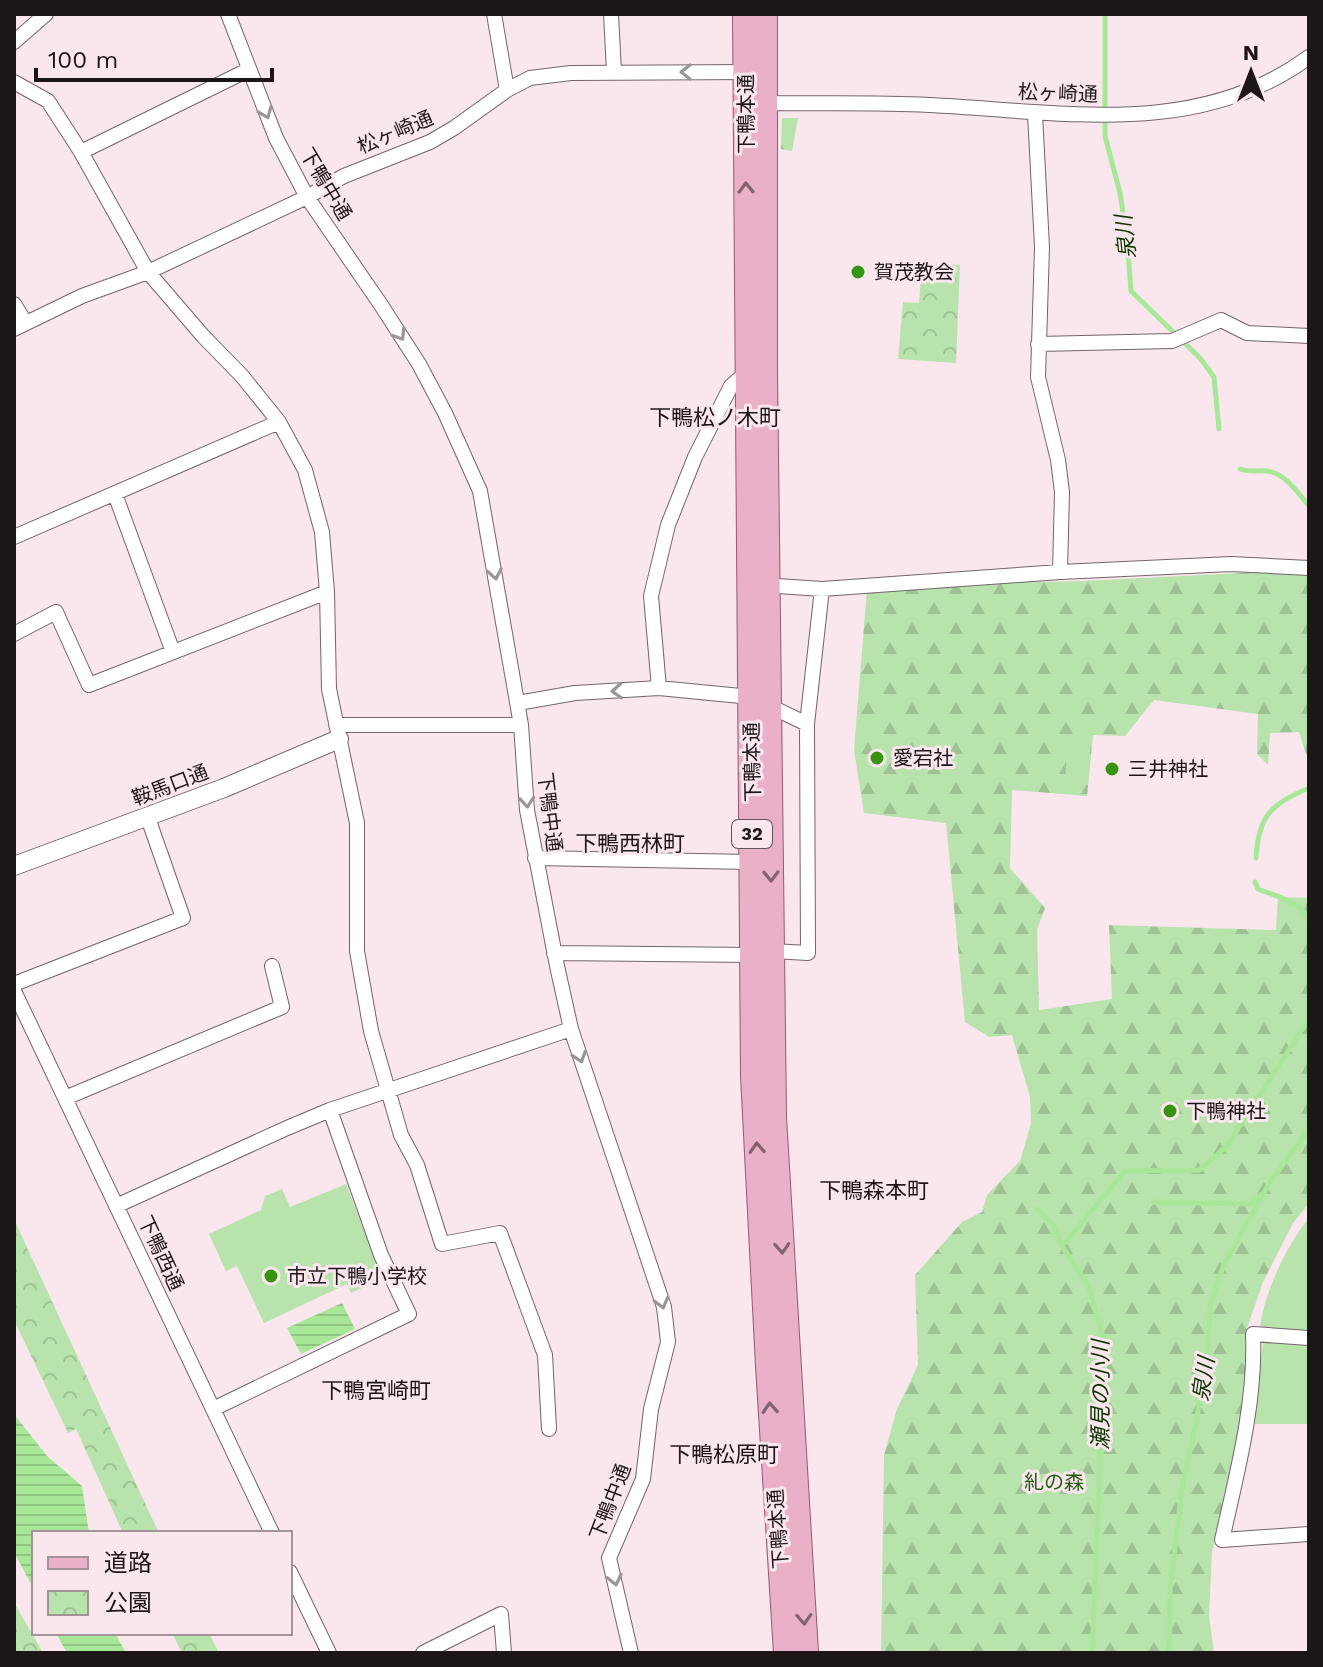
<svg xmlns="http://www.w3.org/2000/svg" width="1323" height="1667" font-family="'Work Sans','Noto Sans JP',sans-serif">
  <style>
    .forest { fill: url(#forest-firs) }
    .park { fill: url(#park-crowns) }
    .garden { fill: #b8e3ad }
    .water { fill: url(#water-rules) }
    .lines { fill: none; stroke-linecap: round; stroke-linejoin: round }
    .stream { stroke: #a8e798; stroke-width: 5 }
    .minor-casing { stroke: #74646a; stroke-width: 16 }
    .tertiary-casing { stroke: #74646a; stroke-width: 20 }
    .primary-casing { stroke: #985872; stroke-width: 26 }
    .minor { stroke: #fff; stroke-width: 14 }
    .tertiary { stroke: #fff; stroke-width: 18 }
    .primary { stroke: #e9b0c7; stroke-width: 24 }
    .oneway { stroke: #999698 }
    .oneway2 { stroke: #826370 }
    .poi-dot { fill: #379410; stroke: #f9e7ed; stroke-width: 3 }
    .labels { text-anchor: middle; stroke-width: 6; stroke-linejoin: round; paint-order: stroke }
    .shield { fill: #f9e7ed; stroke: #5e5559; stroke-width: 2 }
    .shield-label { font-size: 18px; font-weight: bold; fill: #1c1619 }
    .street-label { font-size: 20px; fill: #1c1619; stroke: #f9e7ed }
    .poi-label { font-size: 20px; fill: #1c1619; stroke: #f9e7ed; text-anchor: start }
    .park-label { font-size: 20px; fill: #235d0f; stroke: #f9e7ed }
    .water-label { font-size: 22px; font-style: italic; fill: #0d3601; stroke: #f9e7ed }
    .neighbourhood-label { font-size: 22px; fill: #1c1619; stroke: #f9e7ed }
  </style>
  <defs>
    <pattern id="forest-firs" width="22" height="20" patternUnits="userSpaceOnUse" patternTransform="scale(2)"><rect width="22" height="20" fill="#b8e3ad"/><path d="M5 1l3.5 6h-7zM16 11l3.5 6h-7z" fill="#9ec294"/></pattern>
    <pattern id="park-crowns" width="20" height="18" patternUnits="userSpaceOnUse" patternTransform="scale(2)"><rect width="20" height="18" fill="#b8e3ad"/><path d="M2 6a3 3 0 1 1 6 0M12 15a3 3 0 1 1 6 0" fill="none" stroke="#9ec294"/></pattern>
    <pattern id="water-rules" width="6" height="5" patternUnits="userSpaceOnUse" patternTransform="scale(2)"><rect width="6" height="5" fill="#a8e798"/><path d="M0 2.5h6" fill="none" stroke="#90c582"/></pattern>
  </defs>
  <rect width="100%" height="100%" fill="#f9e7ed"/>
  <path class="forest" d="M782 118H798L792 151 781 149Z
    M1299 570 1309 573V763L1299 732 1270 733 1268 765 1257 754 1258 714 1154 700 1125 736 1093 735 1087 796 1012 790 1010 868 1045 908 1037 930 1039 1010 1112 999 1109 925 1276 930 1278 897 1309 898V1203L1293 1223 1263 1282 1246 1331V1341L1251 1347 1238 1448 1212 1552 1209 1615 1214 1653H881L884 1455 897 1409 918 1365 915 1275 962 1222 982 1212 987 1195 1020 1161 1031 1124 1030 1097 1012 1035 989 1037 965 1022 946 823 864 813 854 750 867 589 897 585 1084 581Z"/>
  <path class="park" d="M922 263 960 265 956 363 898 359 903 302 919 303Z
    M14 1219 150 1514 159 1533H123L76 1429 68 1433 14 1320Z
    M14 1602 43 1653H14Z
    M172 1633H209L219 1653H182Z"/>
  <path class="garden" d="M1064 737 1091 739 1088 785 1065 784 1067 748 1063 747Z
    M346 1184 383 1278 351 1293 347 1284 264 1323 237 1266 226 1271 209 1234 261 1210 265 1196 282 1189 290 1207Z
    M1309 1218V1332L1260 1329C1263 1295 1287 1244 1309 1218Z
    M1264 1339 1309 1341V1424H1249Z"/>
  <path class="water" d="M342 1303 355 1329 301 1354 287 1328Z
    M14 1414 47 1456 82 1486 89 1533H34V1590L14 1552Z
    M56 1633H115L126 1653H67Z"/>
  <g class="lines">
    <path class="stream" d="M1105 14V136L1120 193 1127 238 1131 291 1200 358 1214 377 1219 429
      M1240 469C1251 473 1257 470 1267 471 1285 473 1298 493 1309 506
      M1256 858C1258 816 1272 803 1309 788
      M1255 882 1258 889C1275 896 1303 902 1309 921
      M1153 1202 1250 1204 1260 1195
      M1037 1209 1054 1226 1062 1246
      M1092 1653 1105 1344 1088 1285 1062 1246 1125 1171 1199 1170 1226 1147 1309 1019
      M1169 1653 1170 1590 1182 1489 1206 1373 1210 1306 1224 1264 1270 1182 1309 1129"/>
    <defs>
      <path id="minor" d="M228 14 276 138 307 197 381 305 419 364 445 413 480 491 521 725 527 810 557 966 571 1029 664 1307 668 1342 651 1409 643 1479 609 1558 631 1653
        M494 14 507 90
        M611 14 614 72
        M14 42 46 14
        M14 82 48 101 81 152 148 272 203 336 242 376 279 422 305 470 322 532 327 592 329 689 357 823V951L371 1031 401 1135 417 1165 442 1244 500 1233 545 1355 549 1429
        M758 103C815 104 872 102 929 105 1059 111 1196 140 1309 57
        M1035 114 1042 247 1038 377 1058 460 1062 492 1060 572
        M81 152 248 70
        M14 304 25 322
        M14 329 82 296 148 272 307 197 344 176 430 142 454 128 507 90 530 78 571 73 750 72
        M1038 344 1172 341 1221 320 1247 333 1309 336
        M115 494 173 652
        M14 537 279 422
        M762 585 822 589 1060 572 1231 564 1309 568
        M14 634 56 612 89 685 327 592
        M659 688 651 596 668 525 695 457 731 386 747 372H751
        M518 703 575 693 659 688 751 697 807 724
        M336 725H521
        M535 858 752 862
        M772 951 808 953 807 724 822 589
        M554 953 753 955
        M14 984 183 918 148 818
        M14 991 272 1533
        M65 1098 282 1007 272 966
        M116 1206 287 1128 330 1110 571 1029
        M1309 1338 1253 1334C1256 1402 1237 1473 1222 1540L1309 1534
        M213 1409 409 1314 381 1255 330 1110
        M290 1572 329 1653
        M423 1653 501 1614 504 1653"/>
      <path id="tertiary" d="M14 866 224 788 339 739"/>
      <path id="primary" d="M745 14 753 1076 768 1366 786 1653
        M765 14V372L774 1117 806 1653"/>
    </defs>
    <use href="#minor" class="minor-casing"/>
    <use href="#tertiary" class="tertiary-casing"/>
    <use href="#primary" class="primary-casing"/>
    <use href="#minor" class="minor"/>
    <use href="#tertiary" class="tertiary"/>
    <use href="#primary" class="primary"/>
  </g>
  <defs><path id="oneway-chevron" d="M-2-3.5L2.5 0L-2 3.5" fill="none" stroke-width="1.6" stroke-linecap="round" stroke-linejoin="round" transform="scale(2)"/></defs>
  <g class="oneway">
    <use href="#oneway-chevron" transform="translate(686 72) rotate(-180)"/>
    <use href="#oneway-chevron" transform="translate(266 113) rotate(68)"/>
    <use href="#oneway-chevron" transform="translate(400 335) rotate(58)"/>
    <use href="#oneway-chevron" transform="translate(495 574) rotate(80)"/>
    <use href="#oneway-chevron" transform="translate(617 691) rotate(177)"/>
    <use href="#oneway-chevron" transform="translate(527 802) rotate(85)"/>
    <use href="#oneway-chevron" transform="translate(580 1057) rotate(72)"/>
    <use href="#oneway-chevron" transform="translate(662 1303) rotate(75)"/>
    <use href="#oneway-chevron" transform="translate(615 1580) rotate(77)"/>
  </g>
  <g class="oneway2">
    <use href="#oneway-chevron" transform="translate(746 188) rotate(-91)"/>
    <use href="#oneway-chevron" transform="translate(771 876) rotate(89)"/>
    <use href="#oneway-chevron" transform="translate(757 1148) rotate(-93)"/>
    <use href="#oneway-chevron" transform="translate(782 1248) rotate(87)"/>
    <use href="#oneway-chevron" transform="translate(770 1408) rotate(-93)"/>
    <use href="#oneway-chevron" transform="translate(804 1619) rotate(87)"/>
  </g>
  <g class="poi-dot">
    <circle cx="858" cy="272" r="8"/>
    <circle cx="877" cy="758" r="8"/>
    <circle cx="1112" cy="769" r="8"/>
    <circle cx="1170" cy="1111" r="8"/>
    <circle cx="271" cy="1276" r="8"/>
  </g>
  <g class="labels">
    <rect class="shield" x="732" y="820" width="40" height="28" rx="6"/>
    <g class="shield-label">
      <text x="752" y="840">32</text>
    </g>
    <g class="street-label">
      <text transform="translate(1058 93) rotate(2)" y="7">松ヶ崎通</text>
      <text transform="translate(746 114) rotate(-90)" y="7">下鴨本通</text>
      <text transform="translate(395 132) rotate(-23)" y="7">松ヶ崎通</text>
      <text transform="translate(326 184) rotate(59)" y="7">下鴨中通</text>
      <text transform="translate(752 762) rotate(-91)" y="7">下鴨本通</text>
      <text transform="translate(170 785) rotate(-21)" y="7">鞍馬口通</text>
      <text transform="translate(550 812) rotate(83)" y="7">下鴨中通</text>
      <text transform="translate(161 1253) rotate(65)" y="7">下鴨西通</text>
      <text transform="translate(610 1502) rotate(-69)" y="7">下鴨中通</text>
      <text transform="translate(778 1529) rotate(-94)" y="7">下鴨本通</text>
    </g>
    <g class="poi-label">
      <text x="874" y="279">賀茂教会</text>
      <text x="893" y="765">愛宕社</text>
      <text x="1128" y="776">三井神社</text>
      <text x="1186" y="1118">下鴨神社</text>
      <text x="287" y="1283">市立下鴨小学校</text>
    </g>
    <g class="park-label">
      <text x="1054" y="1489">糺の森</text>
    </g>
    <g class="water-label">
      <text transform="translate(1125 237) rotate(-96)" y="8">泉川</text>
      <text transform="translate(1203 1379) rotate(-82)" y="8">泉川</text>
      <text transform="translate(1100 1395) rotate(-90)" y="8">瀬見の小川</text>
    </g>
    <g class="neighbourhood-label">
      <text x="715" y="425">下鴨松ノ木町</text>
      <text x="630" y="851">下鴨西林町</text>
      <text x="874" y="1198">下鴨森本町</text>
      <text x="376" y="1398">下鴨宮崎町</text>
      <text x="724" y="1462">下鴨松原町</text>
    </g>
  </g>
  <rect width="1323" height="1667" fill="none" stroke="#1c1619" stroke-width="32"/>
  <rect x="32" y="1531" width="260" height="104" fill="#f9e7ed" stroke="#a19398" stroke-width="2"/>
  <rect x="48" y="1557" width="40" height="12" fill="#e9b0c7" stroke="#a19398" stroke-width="2"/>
  <text x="104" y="1571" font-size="24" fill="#1c1619">道路</text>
  <rect x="48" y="1591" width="40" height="24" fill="url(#park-crowns)" stroke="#a19398" stroke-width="2"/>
  <text x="104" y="1611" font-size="24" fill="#1c1619">公園</text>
  <g transform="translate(1251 72)" stroke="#f9e7ed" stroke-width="6" paint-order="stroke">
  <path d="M0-6L14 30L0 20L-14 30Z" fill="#1c1619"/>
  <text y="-12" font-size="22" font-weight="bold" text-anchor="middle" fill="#1c1619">N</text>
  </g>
  <path d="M36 68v12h236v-12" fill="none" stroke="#1c1619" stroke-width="4"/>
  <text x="48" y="68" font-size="24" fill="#1c1619" stroke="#f9e7ed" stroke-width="6" paint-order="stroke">100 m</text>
</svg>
